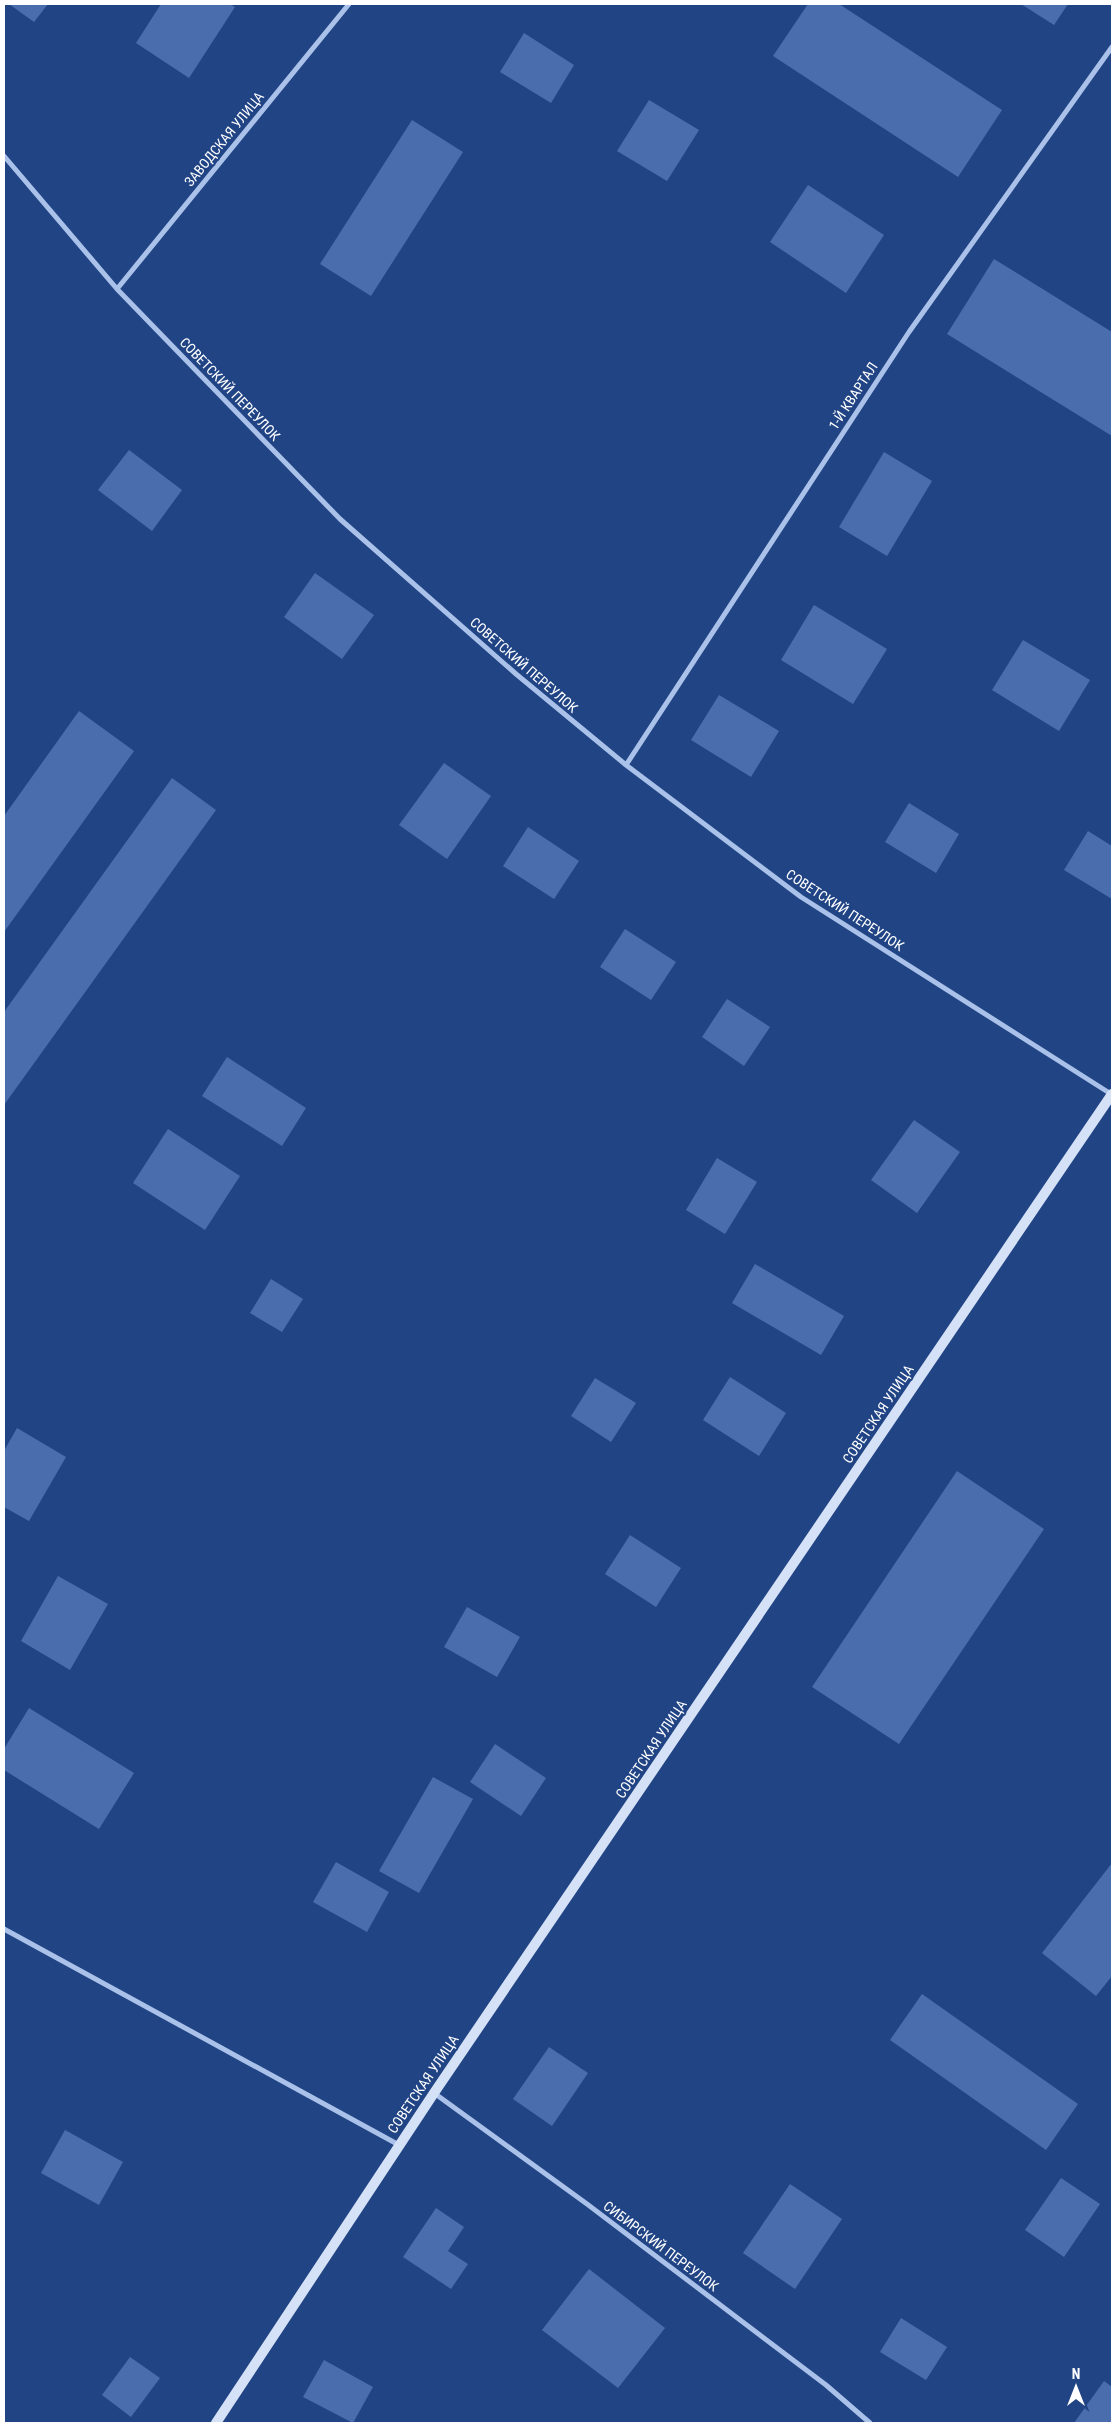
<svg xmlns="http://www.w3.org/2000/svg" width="1116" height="2427" font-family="'Roboto Condensed',sans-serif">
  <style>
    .building { fill: #4a6ead }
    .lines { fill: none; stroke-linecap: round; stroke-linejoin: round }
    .minor { stroke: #aac1e9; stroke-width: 5 }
    .secondary { stroke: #d5e1f7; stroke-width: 10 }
    .labels { text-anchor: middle; stroke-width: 4; stroke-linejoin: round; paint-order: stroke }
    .street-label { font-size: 14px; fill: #fff; stroke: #214485 }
  </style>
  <rect width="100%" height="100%" fill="#214485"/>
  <path class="building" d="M9 4H48L34 22Z
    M161 4H230L235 7 189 78 136 43Z
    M808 4H839L1002 110 958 177 773 56Z
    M1021 4H1068L1054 25Z
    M524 33 574 65 551 103 500 72Z
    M649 100 699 130 667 181 617 151Z
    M412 120 463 152 371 296 320 264Z
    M808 185 884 235 846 293 770 242Z
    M994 259 1112 332V436L947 334Z
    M129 450 182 490 152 531 98 490Z
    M884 452 932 481 887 556 839 527Z
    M315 573 374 615 342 659 284 617Z
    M814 605 887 649 853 704 781 660Z
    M1023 640 1090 680 1059 731 992 690Z
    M719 695 779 731 751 777 691 740Z
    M79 711 134 751 4 932V816Z
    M444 763 491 796 447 859 399 825Z
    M172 778 216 810 4 1105V1012Z
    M909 803 959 834 936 873 885 842Z
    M528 827 579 861 554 899 503 866Z
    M1088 831 1112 846V899L1064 870Z
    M625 929 676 962 651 1000 600 967Z
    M727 999 770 1027 744 1066 702 1037Z
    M227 1057 306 1108 282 1146 202 1096Z
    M914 1120 960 1152 917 1213 871 1180Z
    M168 1129 240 1176 205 1230 133 1183Z
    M717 1158 757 1182 725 1234 686 1210Z
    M755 1264 844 1316 821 1355 732 1303Z
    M271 1279 303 1299 282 1332 250 1313Z
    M730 1377 786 1413 759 1456 703 1420Z
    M595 1378 636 1403 611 1442 571 1416Z
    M17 1428 66 1457 29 1521 4 1507V1451Z
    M957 1471 1044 1529 899 1744 812 1687Z
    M630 1535 681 1568 656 1607 605 1574Z
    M58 1576 108 1604 70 1670 21 1641Z
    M467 1607 520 1637 497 1677 444 1647Z
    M29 1708 134 1773 99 1829 4 1770V1749Z
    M495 1744 546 1778 521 1816 470 1782Z
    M433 1777 473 1799 419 1893 379 1871Z
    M336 1862 389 1892 367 1932 313 1902Z
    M1112 1863V1976L1096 1996 1042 1953Z
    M922 1994 1078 2104 1046 2150 890 2040Z
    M549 2047 588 2073 552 2126 513 2099Z
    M65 2130 123 2162 99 2205 41 2173Z
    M1061 2178 1100 2204 1064 2257 1025 2230Z
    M790 2184 842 2219 795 2289 743 2253Z
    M436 2208 464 2227 448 2251 468 2264 451 2289 403 2257Z
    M589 2269 665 2328 618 2388 542 2330Z
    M901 2318 947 2347 926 2380 880 2352Z
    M130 2357 160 2378 131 2417 102 2395Z
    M324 2360 373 2387 353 2423 303 2397Z
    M1104 2381 1112 2387V2423H1074Z"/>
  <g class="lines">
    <path class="minor" d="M4 156 117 289 340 519 516 674 626 765 801 897 1111 1094
      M117 289 349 4
      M626 765 909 332 1112 47
      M4 1929 399 2145
      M434 2093 587 2204 826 2385 870 2423"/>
    <path class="secondary" d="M216 2423 434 2093 1112 1094"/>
  </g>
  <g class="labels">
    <g class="street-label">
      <text transform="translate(224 139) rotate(-51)" y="5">ЗАВОДСКАЯ УЛИЦА</text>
      <text transform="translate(230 389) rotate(46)" y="5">СОВЕТСКИЙ ПЕРЕУЛОК</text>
      <text transform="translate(853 396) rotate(-57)" y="5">1-Й КВАРТАЛ</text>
      <text transform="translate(524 665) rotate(41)" y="5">СОВЕТСКИЙ ПЕРЕУЛОК</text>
      <text transform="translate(845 910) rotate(33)" y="5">СОВЕТСКИЙ ПЕРЕУЛОК</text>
      <text transform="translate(878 1414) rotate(-56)" y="5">СОВЕТСКАЯ УЛИЦА</text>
      <text transform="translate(651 1749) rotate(-56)" y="5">СОВЕТСКАЯ УЛИЦА</text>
      <text transform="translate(423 2084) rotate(-56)" y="5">СОВЕТСКАЯ УЛИЦА</text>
      <text transform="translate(661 2246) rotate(37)" y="5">СИБИРСКИЙ ПЕРЕУЛОК</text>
    </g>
  </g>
  <rect width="1116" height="2427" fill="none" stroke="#ffffff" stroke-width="10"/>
  <g transform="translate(1076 2387)" stroke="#214485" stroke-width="4" paint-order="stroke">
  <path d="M0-4L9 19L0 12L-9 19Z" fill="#ffffff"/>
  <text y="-8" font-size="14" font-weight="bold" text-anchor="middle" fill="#ffffff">N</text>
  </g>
</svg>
